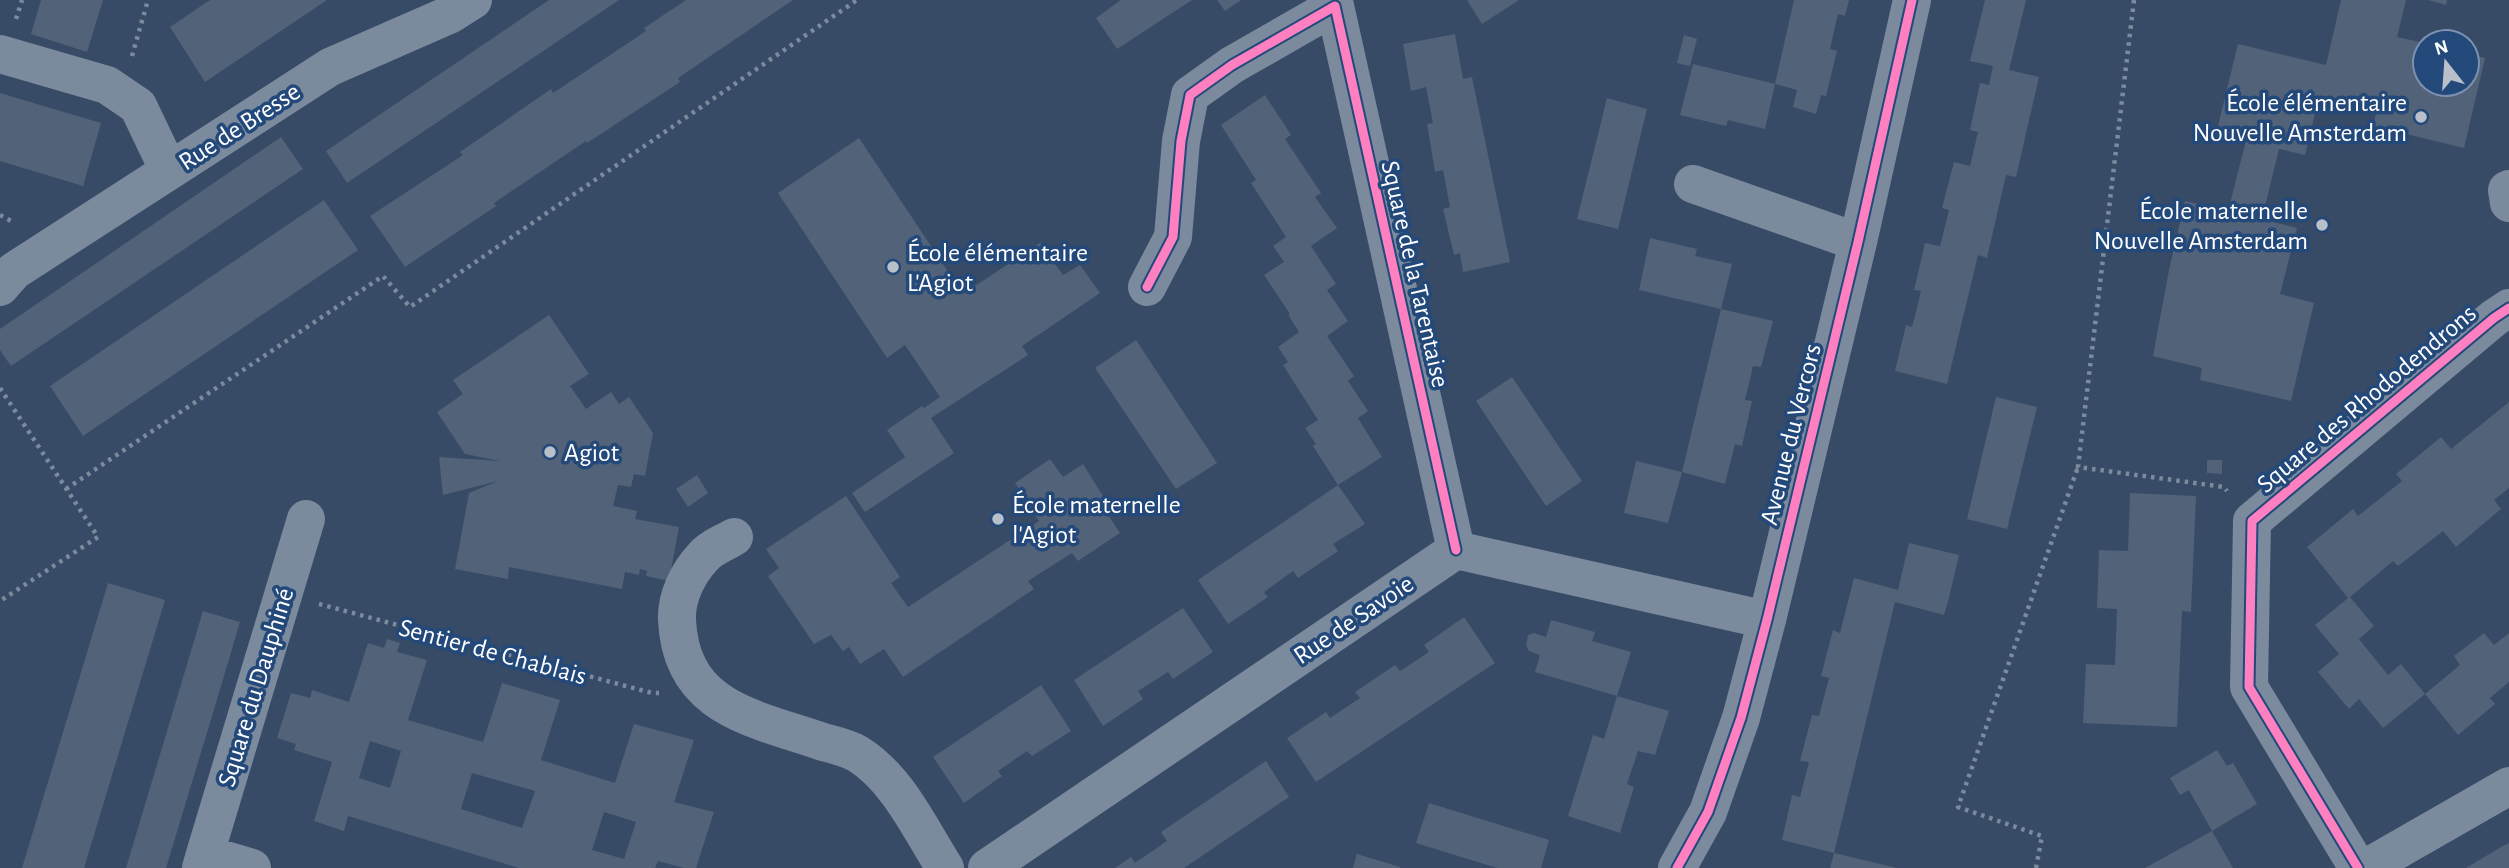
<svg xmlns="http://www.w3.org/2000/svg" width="2509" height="868" font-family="'Alegreya Sans',sans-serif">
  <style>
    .building { fill: #526278; fill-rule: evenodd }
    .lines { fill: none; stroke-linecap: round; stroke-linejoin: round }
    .path { stroke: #7b8b9d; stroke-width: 4.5; stroke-dasharray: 3.5 5; stroke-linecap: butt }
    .minor { stroke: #7b8b9d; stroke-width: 38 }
    .cycleway-casing { stroke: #23487a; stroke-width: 13 }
    .cycleway { stroke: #ff80c0; stroke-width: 9 }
    .poi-dot { fill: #b9c0c9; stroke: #23487a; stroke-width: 2.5 }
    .labels { text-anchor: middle; stroke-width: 7; stroke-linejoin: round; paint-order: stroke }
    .poi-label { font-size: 26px; fill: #fff; stroke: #23487a; text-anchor: start }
    .street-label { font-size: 26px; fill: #fff; stroke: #23487a }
  </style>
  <rect width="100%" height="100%" fill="#374b66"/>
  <path class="building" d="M41 0H103L87 52 31 34Z
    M210 0H327L205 82 170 27Z
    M549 0H619L347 183 326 151Z
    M686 0H793L678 78 680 82 587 143 586 141 494 203 496 206 405 267 370 216 463 155 460 152 551 89 553 93 646 31 644 28Z
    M1121 0H1192L1117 49 1096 18Z
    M1217 0H1241L1225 11Z
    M1467 0H1519L1482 24Z
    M1794 0H1849L1845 16 1838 14 1830 49 1837 51 1826 96 1821 95 1816 114 1793 107 1797 90 1775 84 1765 129 1728 120 1726 126 1680 115 1693 64 1775 84Z
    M1985 0H2026L2009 70 2039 77 2016 177 2006 175 1987 258 1978 255 1947 384 1895 371 1906 325 1912 327 1917 308 1921 291 1914 290 1925 243 1940 246 1949 210 1942 208 1954 162 1970 166 1978 132 1970 130 1980 83 1989 85 1993 66 1970 61Z
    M2341 0H2406L2397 37 2425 43V84H2467V54L2485 58 2464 148 2373 126 2376 114 2318 101 2305 155 2279 149 2262 219 2297 228 2280 294 2314 303 2291 401 2200 380 2202 368 2153 356 2169 270 2185 201 2228 211 2246 141 2216 134 2238 44 2326 65Z
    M2428 0H2447L2446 5Z
    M1455 34 1463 79 1472 77 1510 262 1463 272 1460 253 1454 255 1443 209 1450 207 1443 170 1435 172 1427 124 1433 123 1426 87 1411 91 1403 44Z
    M1684 35 1697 39 1690 66 1677 63Z
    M0 93 101 123 83 186 0 161Z
    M1265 95 1291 135 1285 139 1321 193 1315 197 1337 228 1311 246 1336 284 1327 290 1348 321 1327 336 1354 376 1348 381 1368 411 1358 418 1382 457 1338 485 1365 524 1333 544 1338 551 1298 578 1293 571 1264 592 1268 597 1228 624 1198 580 1338 485 1313 446 1316 444 1305 428 1318 420 1283 365 1288 362 1278 347 1299 332 1288 315 1290 314 1264 275 1284 262 1273 246 1286 237 1251 183 1256 180 1221 125Z
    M1607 98 1647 109 1618 229 1577 219Z
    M281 137 303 169 11 366 0 350V329Z
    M859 138 963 294 1040 243 1063 275 1080 265 1100 293 1022 346 1028 355 931 418 954 453 865 512 852 493 905 457 887 430 922 406 924 408 940 397 905 345 887 358 778 193Z
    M324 200 358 250 83 436 50 386Z
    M1650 238 1697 249 1695 256 1732 264 1721 309 1773 321 1761 367 1753 366 1745 400 1752 401 1742 446 1735 444 1725 484 1682 472 1721 309 1639 290Z
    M549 315 589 374 570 386 586 409 611 392 619 404 629 397 653 433 645 476 634 474 631 487 618 485 613 506 637 511 635 519 679 527 669 581 646 576 647 571 640 569 639 575 625 572 622 589 509 567 508 579 455 569 469 493 498 481 443 495 439 457 500 461 465 454 437 412 463 394 453 380Z
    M1136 340 1217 463 1176 489 1095 368Z
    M1512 377 1582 481 1546 506 1476 401Z
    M1996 397 2037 407 2007 529 1967 519Z
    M2509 402V488L2494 500 2501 509 2456 547 2443 531 2398 566 2393 561 2350 597 2374 626 2359 639 2388 675 2401 664 2425 694 2460 665 2454 656 2484 633 2494 645 2509 633V682L2490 698 2495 704 2458 735 2425 694 2383 728 2359 699 2349 709 2318 672 2339 654 2315 625 2348 598 2307 547 2353 509 2358 516 2402 481 2396 474 2441 437 2451 449Z
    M1050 459 1063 477 1083 464 1106 501 1101 504 1120 533 1078 561 1072 553 1028 581 1034 589 903 677 884 649 860 664 849 647 843 651 831 635 814 644 768 576 779 568 766 549 846 496 900 577 891 583 908 607 1039 521 1015 483Z
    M2207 460H2222V474L2207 473Z
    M1636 461 1682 472 1668 523 1624 513Z
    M697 475 708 493 688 507 676 489Z
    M2130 493 2196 496 2191 612 2182 611 2177 727 2083 723 2086 664 2115 665 2117 609 2097 608 2099 550 2128 551Z
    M1909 543 1959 555 1948 602 1944 615 1895 602 1834 853 1897 868H1830L1834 853 1782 840 1792 795 1800 797 1809 762 1800 761 1812 715 1819 716 1829 678 1821 676 1833 630 1840 633 1854 578 1898 590Z
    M108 583 165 600 84 868H22Z
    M1183 608 1213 652 1173 679 1168 672 1138 691 1143 699 1103 726 1074 680Z
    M203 611 240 622 216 703 166 868H126Z
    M1464 617 1495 663 1316 782 1287 738 1326 712 1330 718 1360 698 1355 692 1395 665 1400 671 1429 652 1424 645Z
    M1551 620 1595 632 1592 641 1631 652 1617 696 1669 711 1655 755 1638 751 1627 784 1634 787 1620 833 1568 816 1593 735 1604 739 1617 696 1535 672 1540 655 1529 651 1526 646 1528 635 1534 633 1546 637Z
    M387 639 400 643 397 652 427 660 408 720 483 742 502 683 560 700 541 760 615 783 634 724 694 740 674 802 714 812 696 868H684L658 861 655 868H519L348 816 344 831 314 821 332 762 294 750 296 744 277 738 291 693 310 698 312 690 349 702 368 643 384 648ZM370 741 401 751 390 788 359 778ZM472 773 535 791 522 828 461 809ZM604 812 636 822 624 859 592 850Z
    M1041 685 1071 731 1032 756 1027 751 1014 760 998 771 1002 776 964 803 933 757Z
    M2217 750 2227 766 2233 763 2257 804 2212 831 2233 868H2145L2212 831 2189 790 2180 795 2170 778Z
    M1266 761 1289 797 1184 868H1115L1131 857 1135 863 1167 841 1161 832Z
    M1429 803 1549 840 1541 868H1497L1416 843Z
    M2509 843V868H2466L2501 847Z
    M1357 854 1400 867V868H1353Z"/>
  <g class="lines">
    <path class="path" d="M2134 0 2078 467 2224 487 2227 491
      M16 19 22 0
      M132 56 148 0
      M0 215 15 223
      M0 388 98 537 0 601
      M66 489 383 276 410 307 857 0
      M319 604 652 693H659
      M2036 868 2042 836 1958 807 2078 467"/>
    <path class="minor" d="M0 54 107 85 138 106 169 171
      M1693 184 1858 242
      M2509 189 2507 190 2509 203
      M0 287 14 271 330 67 451 14 473 0
      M1147 287 1173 237 1181 141 1190 95 1232 65 1335 6 1456 550
      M734 537C724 543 710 548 703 557 688 573 676 597 677 620 681 709 754 718 823 742 834 745 848 748 858 754 898 779 920 829 945 868
      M205 854 306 519
      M201 868 205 854 252 868
      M987 868 1456 550 1767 620
      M1677 868 1708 812 1741 718 1767 620 1858 242 1912 0
      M2358 868 2249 687 2252 521 2494 318 2509 308
      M2366 868 2509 786"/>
    <defs>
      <path id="cycleway" d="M1147 287 1173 237 1181 141 1190 95 1232 65 1335 6 1456 550
        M1677 868 1708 812 1741 718 1767 620 1858 242 1912 0
        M2358 868 2249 687 2252 521 2494 318 2509 308"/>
    </defs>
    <use href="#cycleway" class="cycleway-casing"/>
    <use href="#cycleway" class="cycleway"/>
  </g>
  <g class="poi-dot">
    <circle cx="2421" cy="117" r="7"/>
    <circle cx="2322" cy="225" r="7"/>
    <circle cx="893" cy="267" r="7"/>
    <circle cx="550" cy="452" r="7"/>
    <circle cx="998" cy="519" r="7"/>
  </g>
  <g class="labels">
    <g class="poi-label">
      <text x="2407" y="111" text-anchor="end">École élémentaire<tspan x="2407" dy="30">Nouvelle Amsterdam</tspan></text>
      <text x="2308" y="219" text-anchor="end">École maternelle<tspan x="2308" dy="30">Nouvelle Amsterdam</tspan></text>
      <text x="907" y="261">École élémentaire<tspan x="907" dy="30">L'Agiot</tspan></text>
      <text x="564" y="461">Agiot</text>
      <text x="1012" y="513">École maternelle<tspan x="1012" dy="30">l'Agiot</tspan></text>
    </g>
    <g class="street-label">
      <text transform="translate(239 126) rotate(-33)" y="9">Rue de Bresse</text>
      <text transform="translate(1416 274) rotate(77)" y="9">Square de la Tarentaise</text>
      <text transform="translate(2366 398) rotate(-40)" y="9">Square des Rhododendrons</text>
      <text transform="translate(1790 434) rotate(-76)" y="9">Avenue du Vercors</text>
      <text transform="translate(1353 619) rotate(-34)" y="9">Rue de Savoie</text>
      <text transform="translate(493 651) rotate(15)" y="9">Sentier de Chablais</text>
      <text transform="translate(255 687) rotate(-73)" y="9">Square du Dauphiné</text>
    </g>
  </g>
  <g transform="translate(2446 63) rotate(343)"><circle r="33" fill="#23487a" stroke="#7b91af" stroke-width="2"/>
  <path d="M0-5L12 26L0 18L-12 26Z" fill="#b9c0c9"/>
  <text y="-10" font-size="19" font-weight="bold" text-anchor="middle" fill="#ffffff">N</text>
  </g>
</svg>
